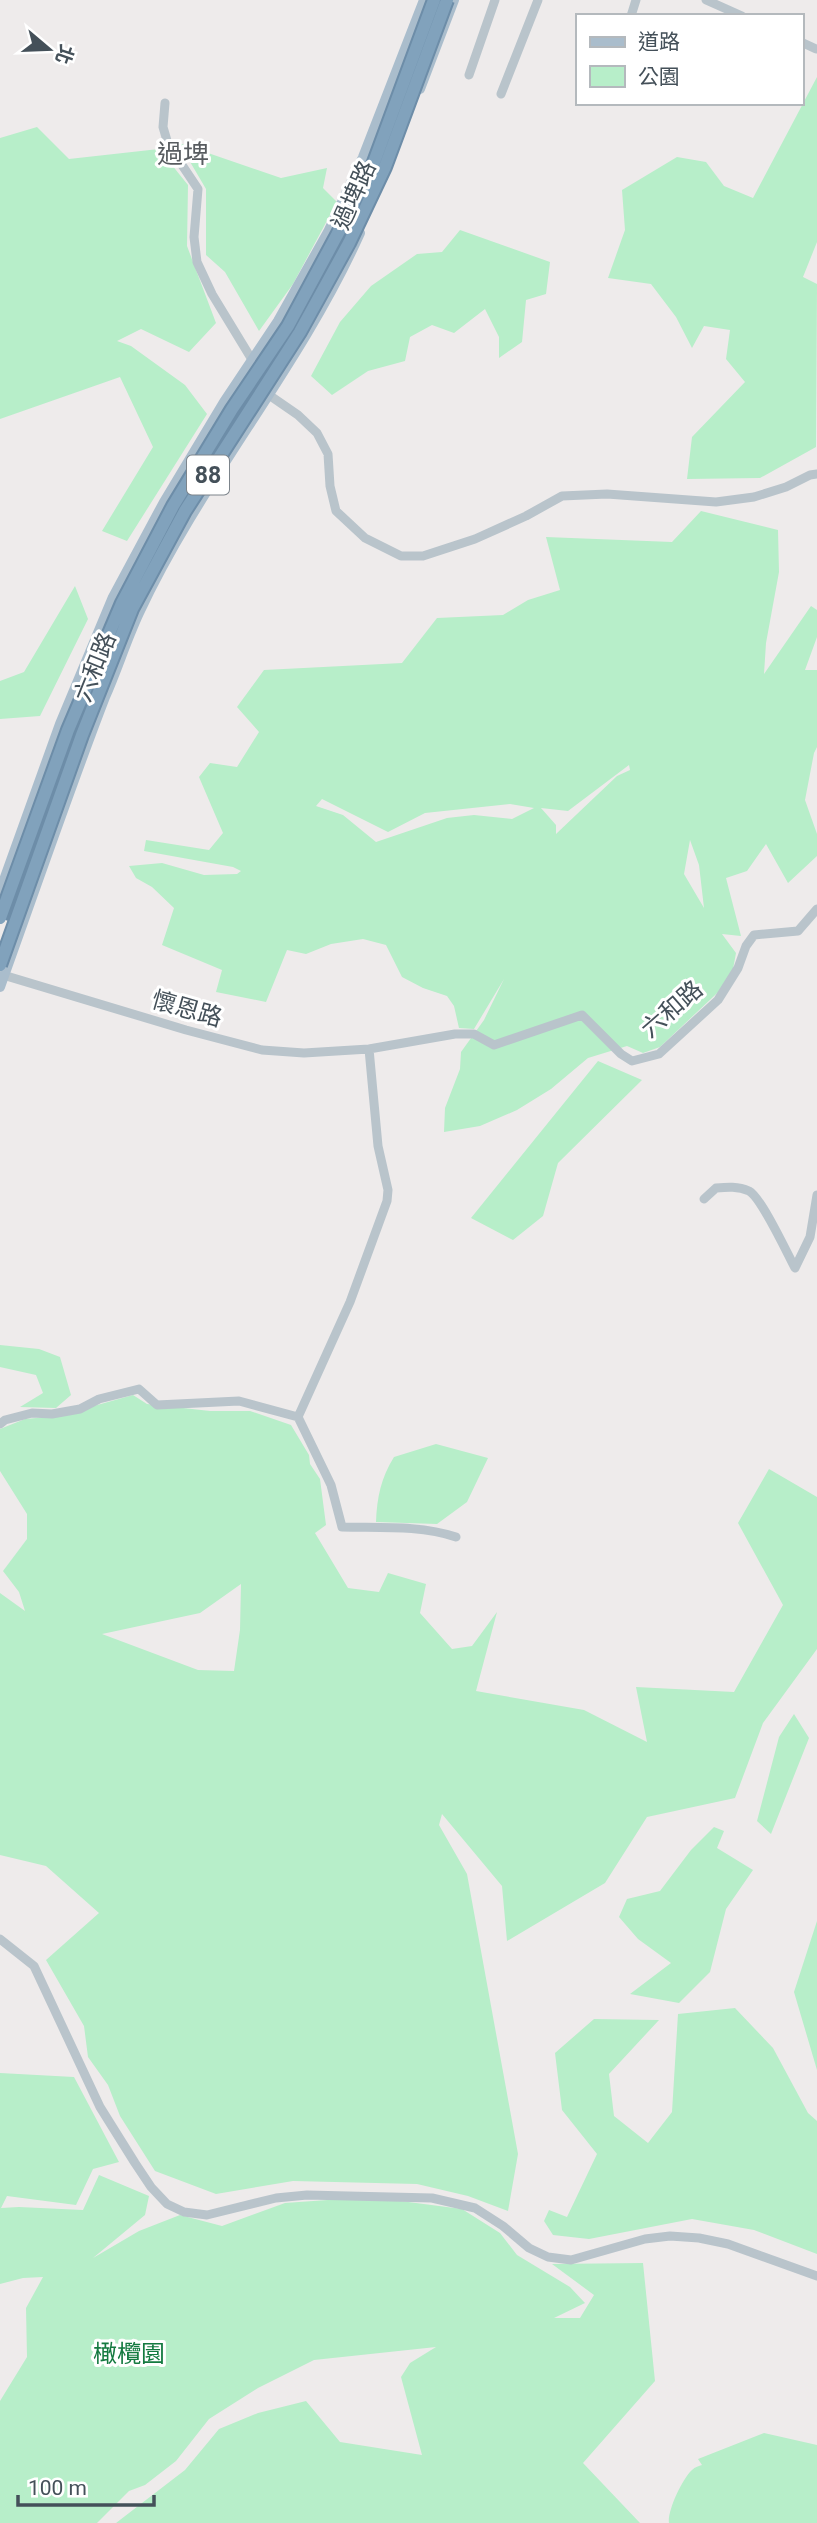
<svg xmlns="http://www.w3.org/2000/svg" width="817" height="2523" font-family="Roboto,'Noto Sans TC',sans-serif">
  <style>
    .green { fill: #b7eec9; fill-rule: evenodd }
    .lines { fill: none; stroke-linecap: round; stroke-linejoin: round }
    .minor { stroke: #b9c4cb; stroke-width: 9 }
    .major { stroke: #aabdcc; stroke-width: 10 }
    .highway-bridge-casing { stroke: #6d8da8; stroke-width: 16; stroke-linecap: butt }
    .highway-bridge { stroke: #81a2bc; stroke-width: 12 }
    .labels { text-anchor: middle; stroke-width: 6; stroke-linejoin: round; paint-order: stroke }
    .shield { fill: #fff; stroke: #7c848b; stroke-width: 2 }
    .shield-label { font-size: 23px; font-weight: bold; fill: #445059 }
    .street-label { font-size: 24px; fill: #445059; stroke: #fff }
    .park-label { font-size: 24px; fill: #147a40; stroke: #fff }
    .neighbourhood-label { font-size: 26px; fill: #585c60; stroke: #fff }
  </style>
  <rect width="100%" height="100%" fill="#eeebeb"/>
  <path class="green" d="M817 77V242L803 277 817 284 816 447 760 478 687 479 692 437 745 382 726 359 730 330 704 326 692 348 676 317 651 284 608 278 625 230 622 190 677 157 706 162 724 186 753 198Z
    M37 127 69 159 159 149 188 185 187 246 216 323 189 352 141 329 117 341 131 346 185 385 207 414 127 541 102 531 153 447 120 377 0 419V138Z
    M179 143 281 178 327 168 323 188 337 202 293 284 259 331 225 272 206 255V189Z
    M460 230 550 262 546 294 526 300 522 342 499 358V337L485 309 454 333 432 325 410 337 405 361 368 371 332 395 311 376 340 322 371 286 417 254 442 252Z
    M701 511 778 530 779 572 766 643 764 674 811 606 817 610V637L805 670H817V747L814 753 805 800 817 834V856L788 883 766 844 747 871 726 878 741 936 722 934 736 953 731 980 660 1047 643 1053 627 1046 588 1058 551 1089 517 1110 480 1126 444 1132 445 1108 460 1069 461 1052 484 1020 504 979 474 1029 459 1028 454 1006 447 996 423 988 402 977 386 945 363 939 331 944 306 954 287 950 266 1002 216 992 222 970 162 945 174 908 152 887 136 878 129 866 162 863 204 875 237 874 241 871 233 867 144 851 146 840 209 850 223 833 199 777 210 763 237 767 259 732 237 707 264 670 402 663 437 618 503 615 528 600 560 590 546 537 672 542ZM629 765 630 770 617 776 556 834V825L541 808 568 811ZM322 799 388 832 425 813 510 804 534 808 512 819 474 815 447 818 376 842 343 815 316 806ZM690 840 699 865 704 908 684 874Z
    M75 586 88 619 40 716 0 719V681L24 672Z
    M598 1061 642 1080 558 1163 543 1216 513 1240 471 1218Z
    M0 1345 39 1349 60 1357 71 1395 56 1408 20 1407 43 1393 36 1375 0 1367Z
    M133 1395 147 1404 210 1411H250L291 1425 309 1455 310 1464 320 1479 326 1525 315 1533 348 1588 379 1592 388 1573 426 1584 420 1613 452 1649 472 1646 497 1612 476 1691 584 1710 647 1742 636 1687 734 1692 783 1605 738 1523 769 1469 817 1497V1649L763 1723 735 1798 647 1817 605 1883 507 1941 502 1886 442 1814 439 1825 467 1874 518 2154 508 2211 468 2196 417 2184 293 2181 216 2194 155 2171 120 2116 108 2085 88 2057 84 2026 46 1960 99 1913 46 1866 0 1855V1593L25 1611 19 1592 3 1571 27 1539V1514L0 1471V1429L25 1419 58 1416ZM241 1584 240 1630 234 1671 198 1670 102 1634 200 1613Z
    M436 1444 488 1458 467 1502 437 1524 376 1522C377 1497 381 1478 394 1457Z
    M794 1714 809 1738 771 1834 757 1821 779 1737Z
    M714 1827 724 1831 717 1848 753 1870 726 1909 710 1972 679 2003 630 1994 671 1963 638 1939 619 1917 627 1899 660 1891 691 1850Z
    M817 1921V2070L794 1992Z
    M735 2008 773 2048 808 2113 817 2121V2254L754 2230 692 2219 589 2239 553 2235 544 2221 549 2210 567 2217 597 2154 562 2110 555 2053 594 2019 659 2020 609 2074 614 2116 648 2143 672 2112 678 2014Z
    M0 2073 74 2077 119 2162 93 2169 76 2205 7 2196 1 2208 19 2207 83 2210 99 2175 149 2196 145 2215 93 2258 139 2231 180 2215 222 2226 285 2203 370 2197 462 2209 500 2233 517 2255 570 2287 585 2303 554 2318H580L594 2295 552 2264 643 2263 655 2381 583 2463 640 2523H116L185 2470 219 2429 258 2413 306 2401 340 2442 422 2455 401 2377 410 2363 436 2347 314 2360 258 2388 209 2419 176 2461 145 2485 129 2491 97 2523H0V2401L27 2357 26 2308 43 2277 23 2278 0 2284Z
    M764 2433 817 2445V2523H669C667 2512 682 2479 692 2470 695 2467 699 2466 702 2465L698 2459Z"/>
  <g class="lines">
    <path class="minor" d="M706 0 742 16
      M631 16 636 0
      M801 42 816 49
      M469 75 495 0
      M501 94 538 0
      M165 103 163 127 168 144 198 189 194 237 197 262 212 294 254 363
      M267 391 269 395 298 415 317 433 328 454 330 486 336 511 365 538 401 556H423L475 539 526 516 562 496 607 494 716 502 754 497 786 487 810 475 817 474
      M0 974 186 1030 262 1050 304 1053 369 1049 455 1034H474L494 1045 582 1015 621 1054 632 1061 659 1054 718 1000 738 968 746 946 754 935 798 931 817 909
      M704 1199 716 1188C727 1187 738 1186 749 1191 761 1197 787 1253 795 1268L810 1237 817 1195
      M298 1417 350 1302 387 1201 388 1190 378 1146 369 1049
      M298 1417 331 1485 342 1527C379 1528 420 1525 456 1537
      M0 1424 5 1420 32 1413 52 1414 80 1409 99 1399 139 1389 157 1405 239 1401 298 1417
      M0 1939 34 1966 100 2107 135 2163 151 2187 167 2204 184 2212 207 2215 276 2198 307 2195 432 2198 475 2208 503 2226 529 2248 548 2257 571 2260 645 2239 670 2236 699 2238 728 2244 817 2276"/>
    <path class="major" d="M420 89 454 0
      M0 891 60 724 113 597 164 502 224 402 278 321 328 232 363 157 424 0
      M0 987C35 890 68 793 105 697 117 670 126 641 139 613 201 480 300 367 360 233"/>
    <defs>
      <path id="highway-bridge" d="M0 918 68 730 122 603 173 506 232 409 288 326 337 235 374 162 434 0
        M0 965 82 735 132 609 185 511 300 332 349 243 385 167 447 0"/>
    </defs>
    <use href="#highway-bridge" class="highway-bridge-casing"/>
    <use href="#highway-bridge" class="highway-bridge"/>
  </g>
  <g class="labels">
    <rect class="shield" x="187" y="455.5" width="42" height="39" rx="5"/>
    <g class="shield-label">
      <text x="208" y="483">88</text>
    </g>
    <g class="street-label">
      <text transform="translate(354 195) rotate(-66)" y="8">過埤路</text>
      <text transform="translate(95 667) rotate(-68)" y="8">六和路</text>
      <text transform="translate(187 1009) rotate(16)" y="8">懷恩路</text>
      <text transform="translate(672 1009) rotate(-41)" y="8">六和路</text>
    </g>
    <g class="park-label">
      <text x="129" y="2362">橄欖園</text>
    </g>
    <g class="neighbourhood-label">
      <text x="183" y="163">過埤</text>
    </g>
  </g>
  <rect x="576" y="14" width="228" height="91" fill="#ffffff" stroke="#b4b9bd" stroke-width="2"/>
  <rect x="590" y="37" width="35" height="10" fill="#aabdcc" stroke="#b4b9bd" stroke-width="2"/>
  <text x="638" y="49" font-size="21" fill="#445059">道路</text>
  <rect x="590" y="66" width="35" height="21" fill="#b7eec9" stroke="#b4b9bd" stroke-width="2"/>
  <text x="638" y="84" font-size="21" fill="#445059">公園</text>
  <g transform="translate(49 49) rotate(109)" stroke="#ffffff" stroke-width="5" paint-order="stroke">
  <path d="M0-5L12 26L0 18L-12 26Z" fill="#445059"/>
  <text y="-10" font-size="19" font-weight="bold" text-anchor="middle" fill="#445059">北</text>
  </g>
  <path d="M18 2495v10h136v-10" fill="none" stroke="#445059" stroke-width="3.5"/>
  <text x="28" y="2495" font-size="21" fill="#445059" stroke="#ffffff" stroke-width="5" paint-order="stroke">100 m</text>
</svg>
